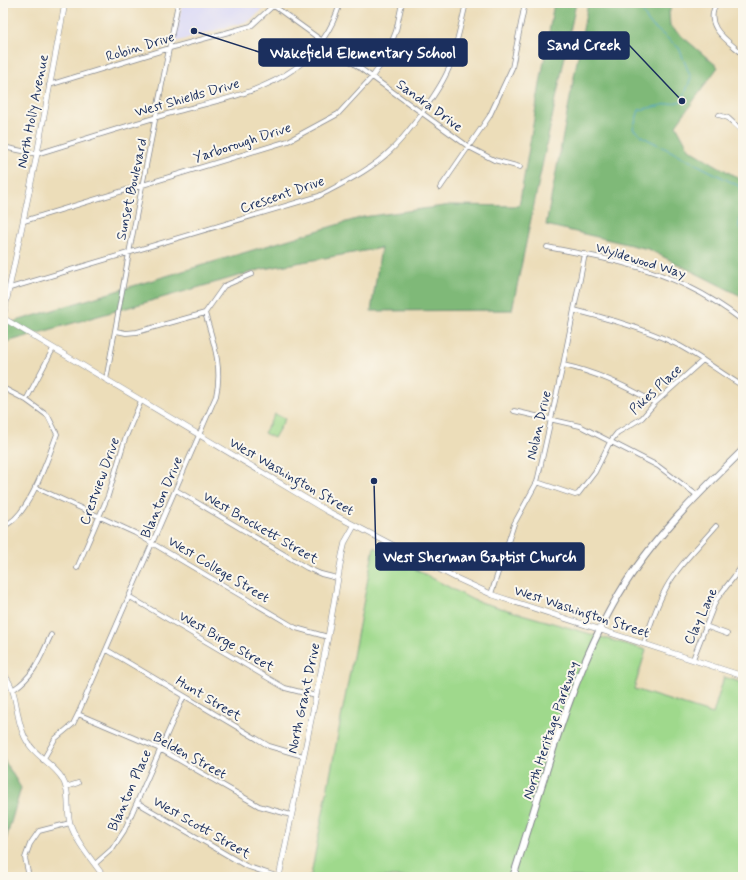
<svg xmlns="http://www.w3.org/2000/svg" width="746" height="880" font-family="Mynerve,sans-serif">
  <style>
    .built { fill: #d8d7f8 }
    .green { fill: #9fd98c; stroke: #5d8475 }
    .forest { fill: #7fb978; stroke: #4d746b }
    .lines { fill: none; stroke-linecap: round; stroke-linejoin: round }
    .stream { stroke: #50a4cc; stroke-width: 1 }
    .minor-casing { stroke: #84868c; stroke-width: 5.5 }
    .tertiary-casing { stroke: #84868c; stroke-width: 6 }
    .secondary-casing { stroke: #84868c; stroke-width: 8 }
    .minor { stroke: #fff; stroke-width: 4 }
    .tertiary { stroke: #fff; stroke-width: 5 }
    .secondary { stroke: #fff; stroke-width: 6 }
    .labels { text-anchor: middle; stroke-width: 4; stroke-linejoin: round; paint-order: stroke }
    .street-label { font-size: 14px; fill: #1b2f5e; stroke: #fbf7ec }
    .leader { fill: none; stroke: #1b2f5e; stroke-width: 1.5 }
    .callout-dot { fill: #1b2f5e; stroke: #fbf7ec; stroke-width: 1.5 }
    .callout { fill: #1b2f5e; stroke: #1b2f5e; stroke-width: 1.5 }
    .callout-label { font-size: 15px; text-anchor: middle; font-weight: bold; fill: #fff }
  </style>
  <rect width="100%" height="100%" fill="#fbf7ec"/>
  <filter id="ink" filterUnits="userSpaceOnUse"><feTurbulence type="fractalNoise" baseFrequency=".025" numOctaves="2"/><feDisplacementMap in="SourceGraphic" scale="8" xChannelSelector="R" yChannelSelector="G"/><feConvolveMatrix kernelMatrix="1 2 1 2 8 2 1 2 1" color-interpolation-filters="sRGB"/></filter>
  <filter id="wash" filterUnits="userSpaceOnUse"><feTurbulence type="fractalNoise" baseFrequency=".012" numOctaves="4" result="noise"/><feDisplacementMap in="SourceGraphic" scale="16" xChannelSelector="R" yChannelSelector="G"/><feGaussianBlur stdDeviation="0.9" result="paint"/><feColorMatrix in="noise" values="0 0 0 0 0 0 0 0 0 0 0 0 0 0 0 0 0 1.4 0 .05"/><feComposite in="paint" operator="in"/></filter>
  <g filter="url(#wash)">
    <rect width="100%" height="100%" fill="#ecddb9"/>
    <path class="built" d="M182 3H271L249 21 175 42Z"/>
    <path class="green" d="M275 414 285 419 274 438 264 433Z
      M374 547 473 600 646 650 634 689 713 714 724 677 743 683V877H308L311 875Z"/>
    <path class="forest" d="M554 3H576L512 310 371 311 381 248 263 269 3 343V325L363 217 451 205 519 206Z
      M588 3H674L669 12 670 26 718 67 676 125 689 149 743 181V297L648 249 546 225Z
      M3 758 21 788 5 843 7 877H3Z"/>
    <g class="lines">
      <path class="stream" d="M638 3 649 23 679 48 691 78 682 101 639 110 633 129 643 137 739 186 743 198
        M743 206 739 226 743 231"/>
    </g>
  </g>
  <g filter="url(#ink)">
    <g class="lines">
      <defs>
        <path id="minor" d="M717 3C702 26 728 41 743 54
          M274 6 469 147 494 160 520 167
          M49 85 170 48 251 26 276 3
          M719 115 728 118 743 132
          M3 147 37 154C82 140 126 126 171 113 212 102 259 94 294 69 316 54 333 28 340 3
          M440 188 489 117 512 68 525 3
          M24 221 288 141 338 114 372 77 385 59 396 31 402 3
          M547 247C595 256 645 265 689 287 708 296 726 308 743 321
          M10 288 319 196C343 183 371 170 391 150 408 134 440 90 449 68 456 47 461 25 466 3
          M574 310C609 319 643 328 676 344 700 356 720 373 743 386
          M205 313 224 286 252 274
          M116 331 126 333 137 332 205 313
          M563 365C596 372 626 386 655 403
          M106 380 129 253 178 3
          M3 388 26 400 48 416 57 434C48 458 28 519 3 526
          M26 400 53 349
          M514 411 580 426 658 466 698 496
          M537 482 575 495 578 494 595 472 610 442 617 433 642 418 655 403 703 360
          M35 487 135 533 296 628 328 637
          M176 490 307 568 321 574 337 578
          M77 568 108 496 125 439 141 401
          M491 594 514 524 537 482 563 365 585 254
          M130 597 285 688 316 696
          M705 626 727 634
          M644 643C651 624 656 606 666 588 678 566 699 546 716 526
          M107 650 269 746 303 756
          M693 659 716 600 743 565
          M14 689C35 675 40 658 51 635
          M78 714 160 749 259 806 291 815
          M43 760 55 739 73 724 78 714 216 396C223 367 213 341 205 313
          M66 787 78 783
          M138 803 246 866 279 877
          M95 864 112 849 124 831 184 696
          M29 877 25 858 30 844 39 831 70 823"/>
        <path id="tertiary" d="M3 318 327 511 456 578 493 595 743 676
          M3 318 37 154 65 3
          M3 673C19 693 14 711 23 733 31 755 51 761 62 778 71 793 66 808 70 823 76 842 93 861 104 877
          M279 877 328 637 342 555 345 542 354 526"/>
        <path id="secondary" d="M513 877C544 783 568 680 619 594 651 540 698 494 743 450"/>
      </defs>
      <use href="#minor" class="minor-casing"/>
      <use href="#tertiary" class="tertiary-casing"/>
      <use href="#secondary" class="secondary-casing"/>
      <use href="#minor" class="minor"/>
      <use href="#tertiary" class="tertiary"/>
      <use href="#secondary" class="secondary"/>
    </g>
  </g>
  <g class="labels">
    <g class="street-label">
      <text transform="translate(140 46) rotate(-17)" y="5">Robin Drive</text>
      <text transform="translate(187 97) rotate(-16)" y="5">West Shields Drive</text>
      <text transform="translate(430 105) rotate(36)" y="5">Sandra Drive</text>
      <text transform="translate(32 111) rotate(-79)" y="5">North Holly Avenue</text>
      <text transform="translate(242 142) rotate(-18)" y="5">Yarborough Drive</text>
      <text transform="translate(131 189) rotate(-78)" y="5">Sunset Boulevard</text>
      <text transform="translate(282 194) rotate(-19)" y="5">Crescent Drive</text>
      <text transform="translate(641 260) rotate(17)" y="5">Wyldewood Way</text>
      <text transform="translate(655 389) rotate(-43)" y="5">Pikes Place</text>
      <text transform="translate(538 425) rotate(-77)" y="5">Nolan Drive</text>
      <text transform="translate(292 476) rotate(30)" y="5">West Washington Street</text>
      <text transform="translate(99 481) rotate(-70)" y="5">Crestview Drive</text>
      <text transform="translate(161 497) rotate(-67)" y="5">Blanton Drive</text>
      <text transform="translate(261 527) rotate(30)" y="5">West Brockett Street</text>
      <text transform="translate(219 569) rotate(31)" y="5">West College Street</text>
      <text transform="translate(582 611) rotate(18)" y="5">West Washington Street</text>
      <text transform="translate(700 616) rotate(-65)" y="5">Clay Lane</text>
      <text transform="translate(227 641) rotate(30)" y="5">West Birge Street</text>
      <text transform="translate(209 698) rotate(31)" y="5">Hunt Street</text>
      <text transform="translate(303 698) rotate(-78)" y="5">North Grant Drive</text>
      <text transform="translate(550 730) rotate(-71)" y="5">North Heritage Parkway</text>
      <text transform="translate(190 755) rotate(29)" y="5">Belden Street</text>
      <text transform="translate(129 790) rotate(-66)" y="5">Blanton Place</text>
      <text transform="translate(202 827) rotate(30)" y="5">West Scott Street</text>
    </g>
  </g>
  <path class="leader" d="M682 101L629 45M194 31L259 52M374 481L376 556"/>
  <g class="callout-dot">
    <circle cx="682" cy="101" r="4"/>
    <circle cx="194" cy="31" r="4"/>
    <circle cx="374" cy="481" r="4"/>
  </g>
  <g class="callout">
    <rect x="539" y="32" width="90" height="27" rx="4"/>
    <rect x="259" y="39" width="208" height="27" rx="4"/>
    <rect x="376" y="543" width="208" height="27" rx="4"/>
  </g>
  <g class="callout-label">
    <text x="584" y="50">Sand Creek</text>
    <text x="363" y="58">Wakefield Elementary School</text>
    <text x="480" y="562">West Sherman Baptist Church</text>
  </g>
  <rect width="746" height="880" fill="none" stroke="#fbf7ec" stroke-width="16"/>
</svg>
